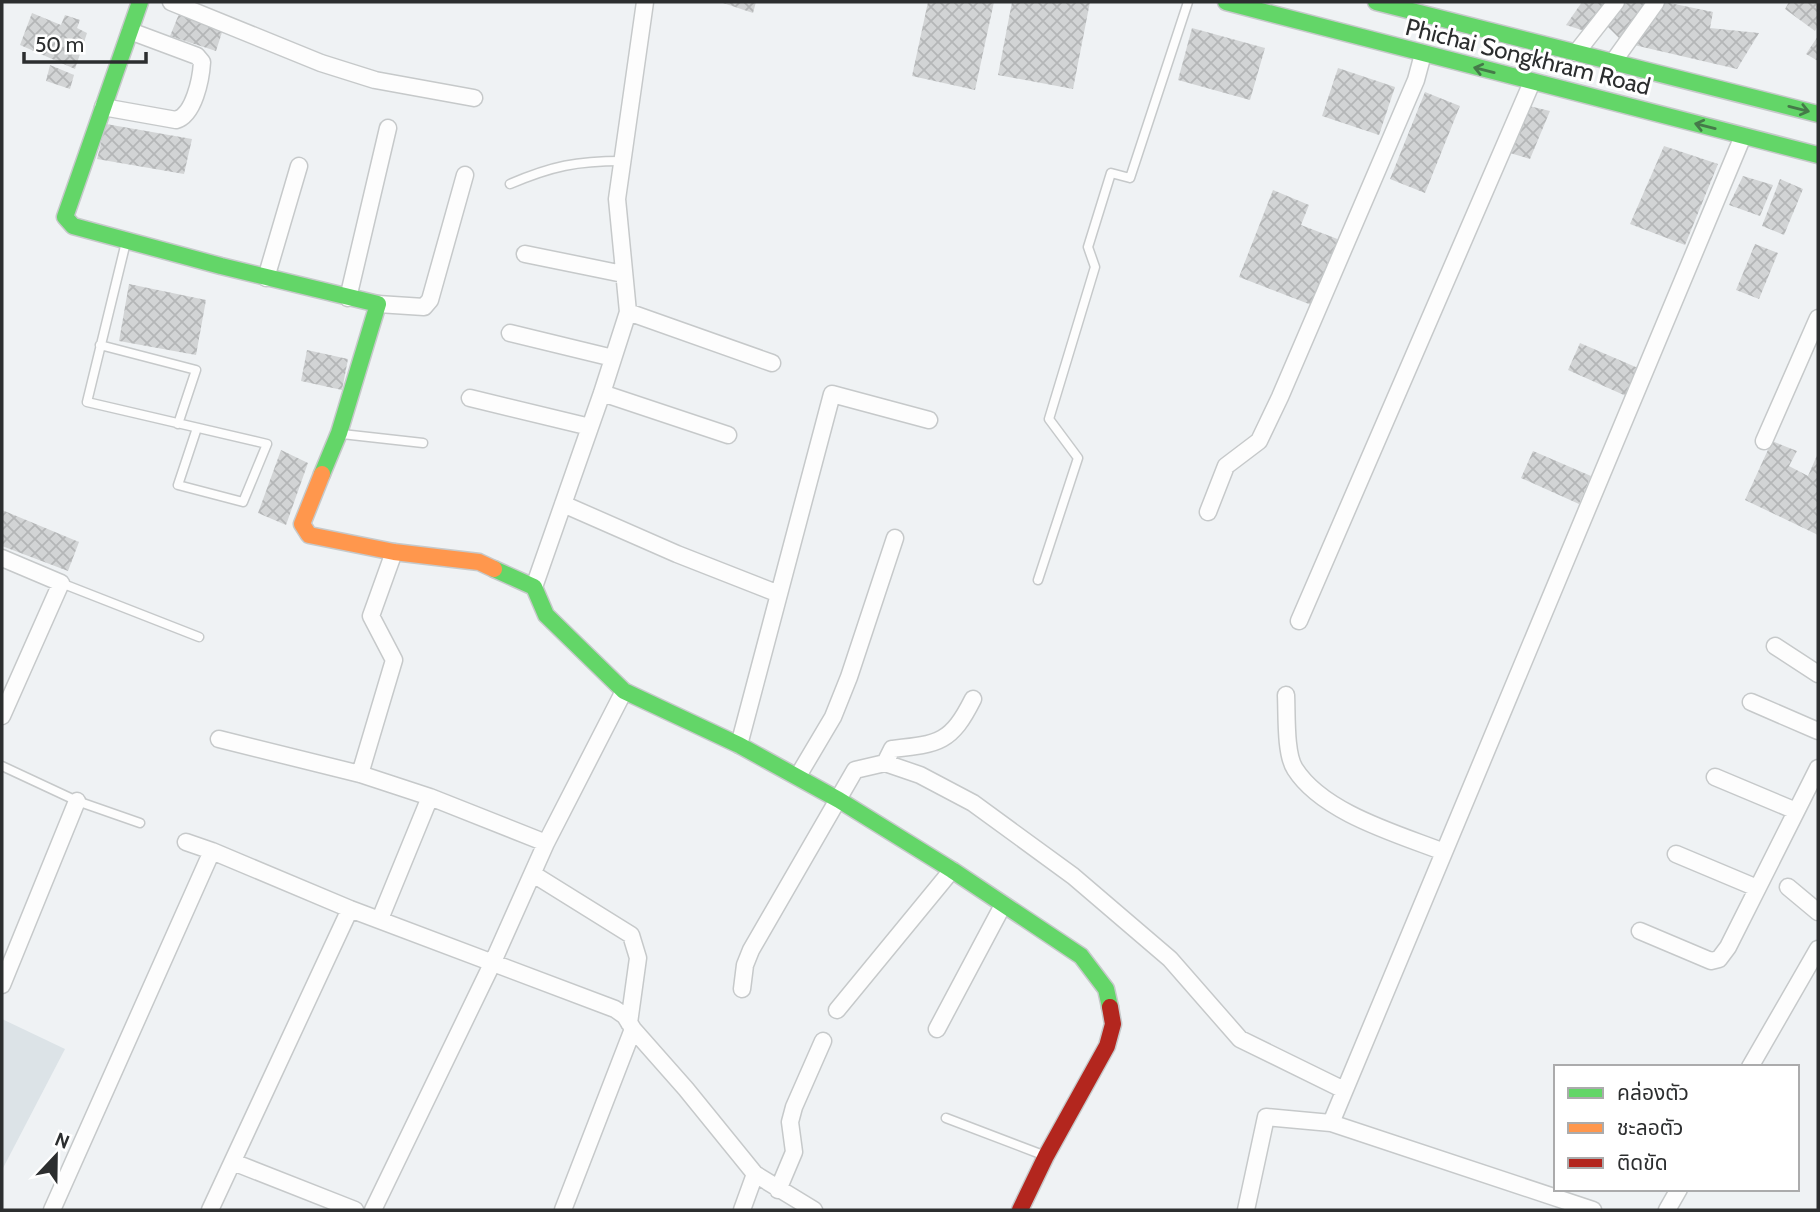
<svg xmlns="http://www.w3.org/2000/svg" width="1820" height="1212" font-family="Cabin,'Noto Sans Thai',sans-serif">
  <style>
    .built { fill: #dce3e7 }
    .building { fill: url(#building-cross-hatch) }
    .lines { fill: none; stroke-linecap: round; stroke-linejoin: round }
    .lane-casing { stroke: #c6c9ca; stroke-width: 11 }
    .street-casing { stroke: #c6c9ca; stroke-width: 19 }
    .fast-casing { stroke: #c6c9ca; stroke-width: 19 }
    .slow-casing { stroke: #c6c9ca; stroke-width: 19 }
    .jam-casing { stroke: #c6c9ca; stroke-width: 19 }
    .lane { stroke: #fdfdfd; stroke-width: 8 }
    .street { stroke: #fdfdfd; stroke-width: 16 }
    .fast { stroke: #63d668; stroke-width: 16 }
    .slow { stroke: #ff974d; stroke-width: 16 }
    .jam { stroke: #b3261e; stroke-width: 16 }
    .oneway { stroke: #457a49 }
    .labels { text-anchor: middle; stroke-width: 6; stroke-linejoin: round; paint-order: stroke }
    .street-label { font-size: 24px; fill: #2c2e2f; stroke: #fff }
  </style>
  <defs>
    <pattern id="building-cross-hatch" width="8" height="8" patternUnits="userSpaceOnUse" patternTransform="scale(1.75)"><rect width="8" height="8" fill="#d2d4d5"/><path d="M0 0l8 8M0 8l8-8" fill="none" stroke="#b4b6b7"/></pattern>
  </defs>
  <rect width="100%" height="100%" fill="#eff2f4"/>
  <path class="built" d="M2 1019 65 1049 2 1170Z"/>
  <path class="building" d="M720 2H756L753 13Z
    M928 2H994L975 90 912 76Z
    M1012 2H1090L1073 89 998 75Z
    M1582 2H1605L1610 5 1591 33 1566 25Z
    M1619 2 1649 3 1620 39 1604 23Z
    M1665 2 1713 12 1710 28 1759 33 1737 69 1634 45Z
    M1789 2H1818V25L1815 31 1785 9Z
    M181 9 224 26 216 51 170 36Z
    M32 13 61 25 65 15 80 20 77 28 87 33 75 69 20 45Z
    M1192 28 1265 48 1250 100 1178 80Z
    M1818 36V61L1806 54Z
    M50 65 74 75 70 89 46 81Z
    M1338 68 1395 87 1379 135 1322 116Z
    M1425 92 1460 106 1425 193 1390 179Z
    M1529 106 1550 111 1530 159 1510 153Z
    M106 124 192 139 184 174 97 159Z
    M1664 146 1718 164 1685 245 1630 224Z
    M1743 176 1773 185 1760 216 1729 205Z
    M1780 179 1803 189 1784 235 1762 226Z
    M1273 190 1309 205 1301 225 1340 240 1314 306 1239 277Z
    M1755 244 1778 253 1759 299 1736 290Z
    M129 284 206 300 196 355 119 341Z
    M1580 343 1638 368 1626 396 1568 370Z
    M307 350 348 359 342 390 301 381Z
    M1772 441 1797 451 1789 466 1808 476 1818 453V535L1745 500Z
    M281 450 308 463 286 525 258 513Z
    M1533 451 1591 476 1579 504 1521 478Z
    M2 510 79 542 68 571 2 546Z"/>
  <g class="lines">
    <defs>
      <path id="lane" d="M510 184C552 166 577 161 622 161
        M126 242 87 402 267 444 243 502 178 485 197 428
        M100 345 196 370 178 424
        M342 434 423 443
        M1038 580 1078 458 1049 419 1095 267 1088 247 1111 173 1130 178 1188 2
        M61 583 199 637
        M2 766 77 801 140 823
        M946 1118 1043 1155"/>
      <path id="street" d="M171 2 321 63 375 80 474 98
        M1576 53 1616 2
        M1613 62 1656 2
        M103 107 176 120C194 115 201 79 202 62L197 56 130 31
        M525 254 623 274
        M266 278 299 166
        M348 298 388 128
        M378 304 424 307 430 300 465 175
        M628 312 772 363
        M510 333 613 358
        M602 393 728 435
        M470 398 590 427
        M1764 441 1818 318
        M563 504 677 554 779 594
        M1208 512 1226 466 1259 441 1280 397 1416 80 1423 54
        M2 558 61 583 2 716
        M534 587 602 393 628 312 617 199 645 2
        M1299 621 1532 82
        M1775 646 1818 674
        M1286 695C1287 714 1285 754 1295 769 1323 813 1398 834 1444 852
        M1751 702 1818 731
        M219 739 360 774 430 797 380 919
        M739 745 832 394 929 420
        M885 763 892 749C939 744 951 743 973 699
        M360 774 394 660 371 616 394 552
        M798 776 833 717 849 677 895 538
        M1715 777 1796 811
        M430 797 546 843
        M212 851 350 909 615 1009 625 1016 633 1029 686 1089 755 1174 814 1210
        M1676 854 1757 888
        M533 874 631 935 638 958 629 1023
        M1788 887 1818 912
        M1640 931 1711 961 1719 959 1728 947 1818 768
        M2 985 77 801
        M742 989 745 965 751 950 855 770 885 763 920 775 973 803 1073 876 1170 959 1240 1039 1344 1090
        M837 1010 952 870
        M937 1029 1003 905
        M1750 1067 1818 949
        M233 1162 355 1210
        M778 1190 794 1152 790 1122 794 1107 823 1041
        M52 1210 212 851 186 842
        M210 1210 350 909
        M373 1210 492 964 546 843 624 691
        M563 1210 633 1029
        M742 1210 755 1174
        M1246 1210 1266 1117 1331 1123
        M1593 1210 1331 1123 1743 136
        M1667 1210 1679 1189"/>
      <path id="fast" d="M140 2 65 217 73 226 221 266 378 304 339 433 322 474
        M1226 2 1818 155
        M1376 2 1818 114
        M494 569 534 587 546 615 624 691 739 745 839 800 952 870 1081 956 1106 989 1110 1007"/>
      <path id="slow" d="M322 474 302 524 309 535 394 552 479 562 494 569"/>
      <path id="jam" d="M1020 1210 1046 1156 1107 1046 1113 1024 1110 1007"/>
    </defs>
    <use href="#lane" class="lane-casing"/>
    <use href="#street" class="street-casing"/>
    <use href="#fast" class="fast-casing"/>
    <use href="#slow" class="slow-casing"/>
    <use href="#jam" class="jam-casing"/>
    <use href="#lane" class="lane"/>
    <use href="#street" class="street"/>
    <use href="#fast" class="fast"/>
    <use href="#slow" class="slow"/>
    <use href="#jam" class="jam"/>
  </g>
  <defs><path id="oneway-shaft" d="M-6 0H5M1.5-3L5.5 0L1.5 3" fill="none" stroke-width="1.6" stroke-linecap="round" stroke-linejoin="round" transform="scale(1.75)"/></defs>
  <g class="oneway">
    <use href="#oneway-shaft" transform="translate(1484 70) rotate(-166)"/>
    <use href="#oneway-shaft" transform="translate(1799 109) rotate(14)"/>
    <use href="#oneway-shaft" transform="translate(1705 126) rotate(-166)"/>
  </g>
  <g class="labels">
    <g class="street-label">
      <text transform="translate(1528 57) rotate(14)" y="8">Phichai Songkhram Road</text>
    </g>
  </g>
  <rect width="1820" height="1212" fill="none" stroke="#2c2e2f" stroke-width="7"/>
  <rect x="1554" y="1065" width="245" height="126" fill="#ffffff" stroke="#ababac" stroke-width="2"/>
  <rect x="1568" y="1088" width="35" height="10" fill="#63d668" stroke="#ababac" stroke-width="2"/>
  <text x="1617" y="1100" font-size="21" fill="#2c2e2f">คล่องตัว</text>
  <rect x="1568" y="1123" width="35" height="10" fill="#ff974d" stroke="#ababac" stroke-width="2"/>
  <text x="1617" y="1135" font-size="21" fill="#2c2e2f">ชะลอตัว</text>
  <rect x="1568" y="1158" width="35" height="10" fill="#b3261e" stroke="#ababac" stroke-width="2"/>
  <text x="1617" y="1170" font-size="21" fill="#2c2e2f">ติดขัด</text>
  <g transform="translate(56 1156) rotate(22)" stroke="#ffffff" stroke-width="5" paint-order="stroke">
  <path d="M0-5L12 26L0 18L-12 26Z" fill="#2c2e2f"/>
  <text y="-10" font-size="19" font-weight="bold" text-anchor="middle" fill="#2c2e2f">N</text>
  </g>
  <path d="M24 52v10h122v-10" fill="none" stroke="#2c2e2f" stroke-width="3.5"/>
  <text x="35" y="52" font-size="21" fill="#2c2e2f" stroke="#ffffff" stroke-width="5" paint-order="stroke">50 m</text>
</svg>
